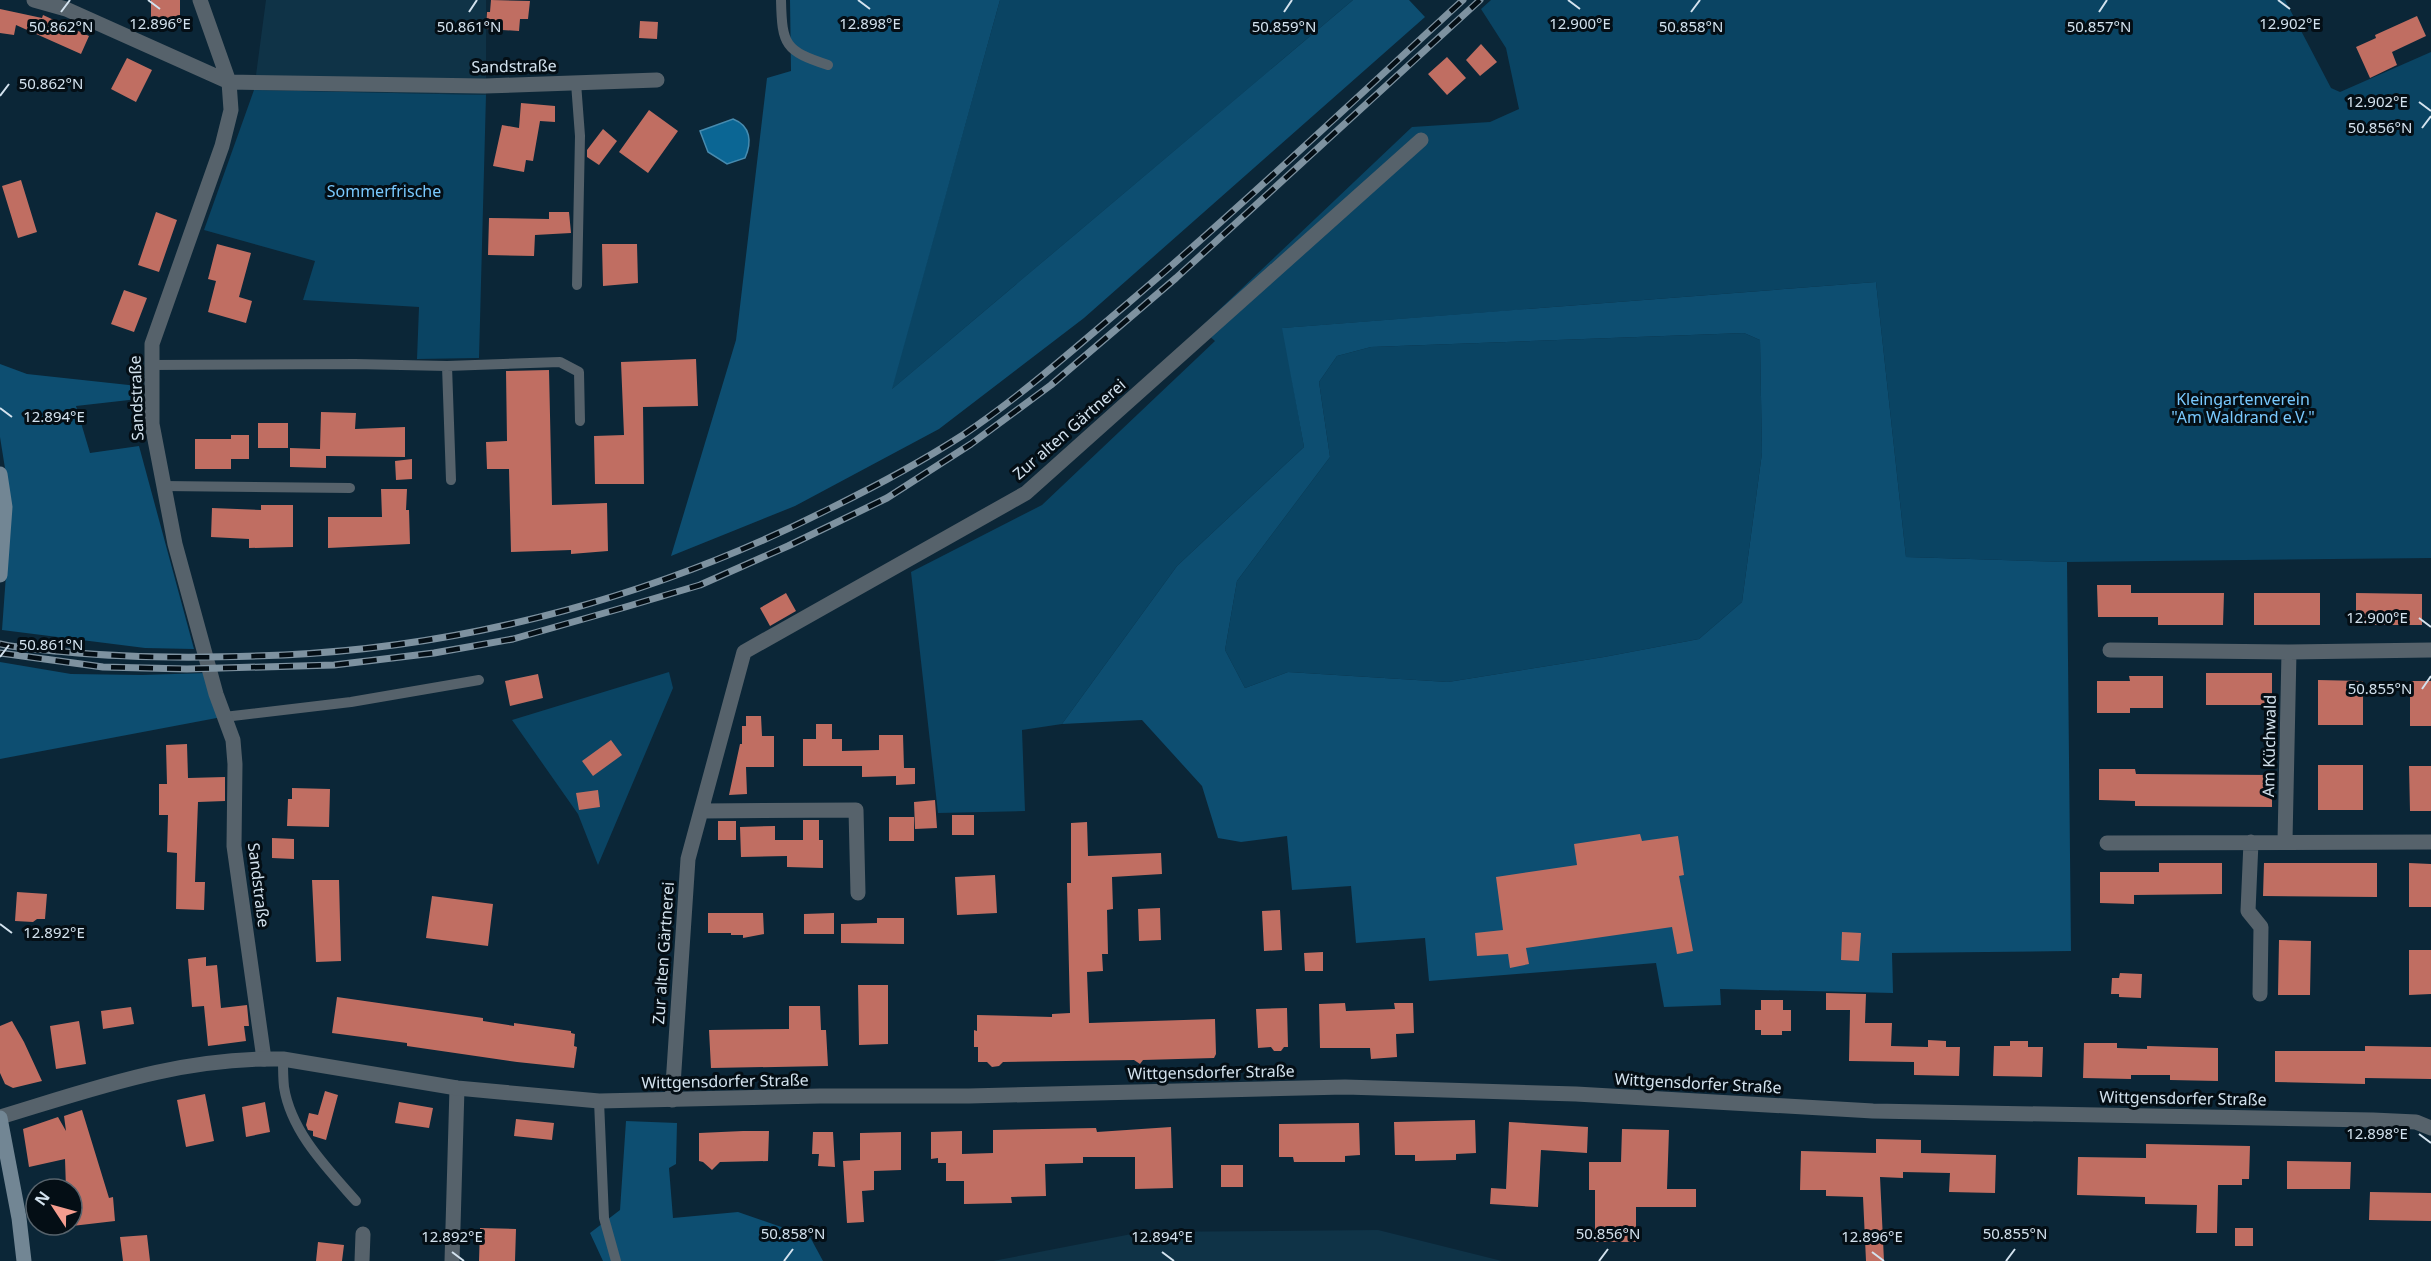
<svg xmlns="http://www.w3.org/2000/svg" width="2431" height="1261" font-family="'Noto Sans',sans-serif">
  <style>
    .built { fill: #0f3347 }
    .green { fill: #0a4463 }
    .forest { fill: #0d4e71; fill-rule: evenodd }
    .water { fill: #0b6694; stroke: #478baf; stroke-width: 1.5 }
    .building { fill: #c06e62 }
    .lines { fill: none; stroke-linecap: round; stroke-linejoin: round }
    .service { stroke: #56626b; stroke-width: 10 }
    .minor { stroke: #56626b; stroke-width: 15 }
    .tertiary { stroke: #56626b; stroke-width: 15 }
    .secondary { stroke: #728694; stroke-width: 15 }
    .rail-casing { stroke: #7e92a0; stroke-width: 7 }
    .rail { stroke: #040e15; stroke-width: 4.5; stroke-dasharray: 14; stroke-linecap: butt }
    .ticks { fill: none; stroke: #d3e2ee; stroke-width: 2 }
    .labels { text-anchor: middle; stroke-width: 6; stroke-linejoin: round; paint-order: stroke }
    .street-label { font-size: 16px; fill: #d3e2ee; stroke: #040e15 }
    .park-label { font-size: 16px; fill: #79c9fe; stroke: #040e15 }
    .ticks-label { font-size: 15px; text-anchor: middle; fill: #d3e2ee; stroke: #040e15; stroke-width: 6; stroke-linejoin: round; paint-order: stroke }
  </style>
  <rect width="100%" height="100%" fill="#0b2637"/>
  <path class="built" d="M266 0H486V95L254 90Z
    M1378 1230 1502 1261H993L1142 1232Z"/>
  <path class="green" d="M1000 0H1353L891 390Z
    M1491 0H2285L2331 88 2340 92 2431 52V558L2067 562 1906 557 1876 282 1283 328 1304 447 1177 566 1062 724 1022 730 1025 811 938 813 911 572 1042 505 1215 341 1200 328 1412 127 1490 122 1519 109 1506 48 1481 9Z
    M254 90 486 95 479 358 417 359 419 307 303 300 315 261 204 230Z
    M1744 333 1760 340 1762 453 1742 602 1699 639 1604 657 1448 682 1288 672 1245 688 1225 650 1237 581 1330 457 1319 382 1337 356 1371 347Z
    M669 672 673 688 598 865 578 814 512 720Z"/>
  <path class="forest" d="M790 0H1000L892 389 1353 0H1409L1425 17 1084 318 939 429 795 506 671 556 736 340 767 78 791 71Z
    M1876 282 1906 557 2067 562 2071 951 1892 953 1893 993 1720 989 1721 1005 1664 1007 1656 963 1429 981 1425 938 1356 943 1351 886 1292 890 1287 836 1241 842 1218 838 1202 786 1142 720 1062 724 1177 566 1304 447 1282 328ZM1744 333 1760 340 1762 453 1742 602 1699 639 1604 657 1448 682 1288 672 1245 688 1225 650 1237 581 1330 457 1319 382 1337 356 1371 347Z
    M0 364 27 374 138 386V399L76 406 90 453 139 446 194 649 145 648 2 630 11 506 0 437Z
    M0 662 71 674 142 675 207 673 222 717 0 759Z
    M626 1121 677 1123 676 1164 669 1168 673 1218 738 1212 810 1237 823 1261H603L590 1233 620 1210Z"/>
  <path class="water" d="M733 119C751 126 752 142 745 158L727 164 708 152 700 131Z"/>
  <path class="building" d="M151 0H180V21H151Z
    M491 0 530 1 528 19H520L519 31 486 29 487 12H490Z
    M0 9 42 18 43 15 89 36 81 54 16 25 14 35 0 33Z
    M2417 16 2426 36 2392 52 2397 65 2370 78 2356 47 2376 38 2375 35Z
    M640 21 658 22 657 39 639 38Z
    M1481 44 1497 62 1480 76 1466 60Z
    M1447 57 1466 78 1447 95 1428 74Z
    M127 58 152 70 136 102 111 89Z
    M521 103 555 106V122L540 121 533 161 526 160 524 172 493 166 502 125 519 128Z
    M649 110 678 131 648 173 619 152Z
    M603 129 617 141 599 165 587 157V150Z
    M21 180 37 232 18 238 2 186Z
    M156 212 177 220 159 272 138 265Z
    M549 212H569L571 233 535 235 534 256 488 255 489 218 549 219Z
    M217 244 251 253 239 297 252 301 246 323 208 312 216 281 208 279Z
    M602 244H637L638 283 603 286Z
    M124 290 147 298 134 332 111 324Z
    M696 359 698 406 643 407 644 484H595L594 436 624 435 621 362Z
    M549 370 552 505 607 503 608 551 571 554V550L511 552 509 469H487L486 442 507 441 506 371Z
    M321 412 356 413 355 429 405 427V457L326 456V468L290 467V448L320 449Z
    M258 423H288V448H258Z
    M231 435H249V459H231V469H195V439H231Z
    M412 459V479L396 480 395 461Z
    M381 489H407L406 510H409L410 544 328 548V517H382Z
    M261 505H293V547L249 548V539L211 537 212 508 261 510Z
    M2097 585H2131V593H2224L2223 625H2158V617H2098Z
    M786 593 796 611 770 626 760 608Z
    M2254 593H2320V625H2254Z
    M2356 593 2422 594V625H2356Z
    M2206 673H2272V705H2206Z
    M538 674 543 698 510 706 505 681Z
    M2129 676H2163V708H2130V713H2097V681H2130Z
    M2318 680 2363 681V725H2318Z
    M2410 681H2431V726H2410Z
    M746 716H761L762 736H774V767H746L747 794 729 795 740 744H742V726H746Z
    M816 724H832V739H842V751L879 750V735H903L904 768H915V784L896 785V776L862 777V766H803V739H816Z
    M611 740 622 755 593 776 582 761Z
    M187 744 188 778 225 777V801L198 802 195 882H205L204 910 176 909 177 853 167 852 168 815H159V784H167L166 745Z
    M2318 765H2363V810H2318Z
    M2409 766H2431V811H2410Z
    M2099 769H2135L2136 774 2272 775V807L2135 806V801L2099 800Z
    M292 788 330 789 329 827 287 826 288 799H292Z
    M598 790 600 807 579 810 576 793Z
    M935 800 937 828 915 829 914 802Z
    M952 815H974V835H952Z
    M889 817H914V841H889Z
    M803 820H819V840H823V868L787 867V856L741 857 740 827 775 826V840H803Z
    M718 821H736V840H718Z
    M1087 822 1088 856 1161 853 1162 874 1112 877 1113 909 1107 910 1108 954H1102L1103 971 1087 972 1089 1023 1215 1019 1216 1054 1214 1058 1143 1060 1140 1064 1134 1060 1003 1062 999 1066 992 1067 987 1062H978V1047H974V1030L977 1031V1015L1052 1017V1014L1070 1013 1067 883H1071V823Z
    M1640 834 1642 841 1678 836 1684 875 1679 876 1693 951 1677 954 1672 927 1526 948 1529 964 1510 968 1508 954 1477 956 1475 933 1503 930 1496 877 1577 865 1574 844Z
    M272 838 294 839V859L272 858Z
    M2159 863H2222V894L2134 895V904L2100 903V872H2159Z
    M2264 863H2377V897L2263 896Z
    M2409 863 2431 864V907H2409Z
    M995 875 997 913 957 915 955 877Z
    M312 880H339L341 961 316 962Z
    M17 892 47 894 45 919H37L33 922 15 921Z
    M432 896 493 904 488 946 426 938Z
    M1160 908 1161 940 1139 941 1138 909Z
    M1280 910 1282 950 1264 951 1262 911Z
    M708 913H763L764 934 743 938V935H731V933H708Z
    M834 913V934H804V914Z
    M877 918H904V944L841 943V924L877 923Z
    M1842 932 1861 933 1859 961 1841 960Z
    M2279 940 2311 941 2310 995H2278Z
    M2409 950H2431V994L2409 995Z
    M1323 952V971H1305L1304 953Z
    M206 957V966L217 965 221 1008 247 1005 249 1026H244L246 1041 208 1046 204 1006 192 1007 188 959Z
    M2120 973 2142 974 2141 998 2119 997V994H2111L2112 978H2119Z
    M858 985H888V1044L859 1045Z
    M1826 993 1866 994 1865 1023H1892L1891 1046 1928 1047V1040L1946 1041V1047H1960L1959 1076 1914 1075V1062L1849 1061 1850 1010H1826Z
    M337 997 483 1018V1021L514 1026V1023L571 1031V1033L575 1034 574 1046 577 1047 574 1068 517 1062 407 1046V1043L332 1033Z
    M1761 1000H1783V1010H1791V1031H1782V1035H1761V1030H1755V1010H1761Z
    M1345 1003 1346 1011 1395 1009 1394 1003H1413L1414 1033 1396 1034 1397 1057 1371 1059 1370 1048H1320L1319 1004Z
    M789 1006H820L821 1030H826L828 1066 711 1068 709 1030 789 1029Z
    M131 1007 134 1024 103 1029 101 1011Z
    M1287 1008 1288 1047H1284L1281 1051H1274L1271 1047 1258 1048 1256 1009Z
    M12 1021 24 1042 42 1081 13 1088 5 1084 0 1073V1026Z
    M79 1021 86 1064 56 1069 50 1026Z
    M2010 1041H2028V1047H2043L2042 1077 1993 1076 1994 1046H2010Z
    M2084 1043H2117V1048L2147 1049V1046L2218 1048V1081L2170 1080V1075H2131V1079L2083 1078Z
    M2365 1046 2431 1047V1079L2365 1078V1084L2275 1082V1051H2365Z
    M325 1091 338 1095 326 1140 313 1136V1131L308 1130 306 1125 309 1113 318 1115Z
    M205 1094 214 1141 186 1147 177 1100Z
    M265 1102 270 1132 246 1137 242 1107Z
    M399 1102 433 1108 429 1128 395 1123Z
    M82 1110 109 1198 113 1197 115 1221 72 1226V1189H66L65 1159 29 1167 23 1129 58 1117 66 1131 64 1116Z
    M516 1119 554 1123 552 1140 514 1136Z
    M1475 1120 1476 1153 1456 1154V1160L1415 1161V1155H1395L1394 1122Z
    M1509 1122 1588 1127 1587 1153 1541 1150 1538 1207 1490 1204 1491 1188 1506 1189Z
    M1359 1123 1360 1155 1345 1156V1162H1294L1293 1157H1279V1124Z
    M1171 1127 1173 1188 1135 1189V1157H1083V1163L1045 1164 1046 1196 1011 1197 1012 1203 964 1204V1181H946V1163H938V1158L931 1159V1132L962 1131V1154L993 1153V1130L1096 1128 1097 1132Z
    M1622 1129 1669 1130 1667 1189H1696V1207H1636V1242H1595V1190H1589V1162H1621Z
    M743 1131H769L768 1161 720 1162 712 1170 703 1162 699 1161V1133Z
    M813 1132H833L835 1167 818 1166 819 1154H812Z
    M901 1132V1170L874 1171V1190L862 1191 864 1222 847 1223 843 1161 860 1160V1133Z
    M1876 1139 1921 1140V1153L1996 1155 1995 1193 1949 1192 1950 1173 1903 1172V1178L1880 1177 1884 1261H1866L1863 1197 1826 1196V1190H1800L1801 1151 1876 1153Z
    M2146 1144 2250 1146 2249 1179H2242V1185H2218L2217 1233H2196L2197 1205 2145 1204V1197L2077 1195 2078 1157 2146 1158Z
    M2287 1161 2351 1162 2350 1189H2287Z
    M1221 1165H1243V1187H1221Z
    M2370 1192 2431 1193V1221L2369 1220Z
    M480 1228 516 1229 515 1261H479Z
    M2235 1228H2253V1246H2235Z
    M147 1235 150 1261H123L120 1237Z
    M318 1242 344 1245 342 1261H316Z"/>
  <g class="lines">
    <path class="service" d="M781 0C782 45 785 51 828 65
      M576 83 580 136 577 285
      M150 365 355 364 447 366 451 480
      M447 366 560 362 579 372 580 421
      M163 486 350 488
      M224 717 351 702 479 680
      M283 1059C283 1068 283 1078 284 1087 291 1132 327 1168 356 1201
      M599 1101 604 1218 616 1261"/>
    <path class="minor" d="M34 0 66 9 229 82 485 86 657 80
      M200 0 229 82 231 110 222 146 152 344V424L175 544 216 694 233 740 235 764 234 846 264 1059
      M2110 650 2289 652 2431 650
      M702 811 856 810 858 893
      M2285 841 2289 652
      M2251 842 2248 911 2261 927 2260 994
      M2107 843 2431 842
      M672 1100 688 859 744 652 1026 493 1421 140
      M362 1261 363 1234
      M452 1261 457 1088"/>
    <path class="tertiary" d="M0 1117C96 1088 180 1057 283 1059L457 1088 599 1101 820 1096H969L1345 1087 1576 1094 1873 1111 2373 1120 2416 1122 2431 1128"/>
    <path class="secondary" d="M0 474 5 507 0 575
      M0 1118 19 1218 24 1261"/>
    <defs>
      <path id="rail" d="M0 644C22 649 44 650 67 652 139 659 212 658 284 655 475 646 661 594 831 508 876 486 921 462 963 435 1021 396 1074 349 1127 304 1242 206 1352 102 1463 0
        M0 653 103 667 187 669 334 665 434 653 513 639 622 608 700 585 788 546 887 498 971 444 1051 385 1176 278 1480 0"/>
    </defs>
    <use href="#rail" class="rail-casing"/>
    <use href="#rail" class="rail"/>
  </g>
  <path class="ticks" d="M148 0 160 9M858 0 870 9M1568 0 1580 9M2278 0 2290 9M61 12 70 0M469 12 477 0M1284 12 1292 0M1691 12 1700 0M2099 12 2107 0M0 96 9 84M2419 102 2431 111M2422 128 2431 116M0 408 12 417M2419 618 2431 627M0 657 9 645M2422 689 2431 676M0 924 12 933M2419 1134 2431 1143M452 1252 464 1261M1162 1252 1174 1261M1872 1252 1884 1261M784 1261 793 1249M1599 1261 1608 1249M2006 1261 2015 1249"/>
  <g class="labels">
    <g class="street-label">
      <text transform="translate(514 66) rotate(-1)" y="6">Sandstraße</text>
      <text transform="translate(136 398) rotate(-92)" y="6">Sandstraße</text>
      <text transform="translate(1069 429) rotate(-41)" y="6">Zur alten Gärtnerei</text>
      <text transform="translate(2269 746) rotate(-89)" y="6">Am Küchwald</text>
      <text transform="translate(259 885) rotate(83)" y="6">Sandstraße</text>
      <text transform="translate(663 953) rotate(-86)" y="6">Zur alten Gärtnerei</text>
      <text transform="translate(1211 1072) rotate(-1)" y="6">Wittgensdorfer Straße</text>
      <text transform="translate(725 1081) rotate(-1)" y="6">Wittgensdorfer Straße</text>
      <text transform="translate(1698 1083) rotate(3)" y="6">Wittgensdorfer Straße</text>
      <text transform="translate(2183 1098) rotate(1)" y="6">Wittgensdorfer Straße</text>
    </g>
    <g class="park-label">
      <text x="384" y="197">Sommerfrische</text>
      <text x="2243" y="405">Kleingartenverein<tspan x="2243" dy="18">"Am Waldrand e.V."</tspan></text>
    </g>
  </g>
  <g class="ticks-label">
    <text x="160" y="29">12.896°E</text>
    <text x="870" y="29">12.898°E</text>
    <text x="1580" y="29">12.900°E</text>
    <text x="2290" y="29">12.902°E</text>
    <text x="61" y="32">50.862°N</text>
    <text x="469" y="32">50.861°N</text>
    <text x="1284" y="32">50.859°N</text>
    <text x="1691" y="32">50.858°N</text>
    <text x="2099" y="32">50.857°N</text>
    <text x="51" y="89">50.862°N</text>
    <text x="2377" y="107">12.902°E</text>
    <text x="2380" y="133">50.856°N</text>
    <text x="54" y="422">12.894°E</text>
    <text x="2377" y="623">12.900°E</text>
    <text x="51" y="650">50.861°N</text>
    <text x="2380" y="694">50.855°N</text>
    <text x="54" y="938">12.892°E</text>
    <text x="2377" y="1139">12.898°E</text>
    <text x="793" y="1239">50.858°N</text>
    <text x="1608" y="1239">50.856°N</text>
    <text x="2015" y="1239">50.855°N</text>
    <text x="452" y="1242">12.892°E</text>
    <text x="1162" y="1242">12.894°E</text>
    <text x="1872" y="1242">12.896°E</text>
  </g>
  <g transform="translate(54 1207) rotate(306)"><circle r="28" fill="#040e15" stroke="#57636c" stroke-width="1.5"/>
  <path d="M0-4.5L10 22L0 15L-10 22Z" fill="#f59d8f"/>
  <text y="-9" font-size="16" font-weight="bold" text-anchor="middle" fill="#d3e2ee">N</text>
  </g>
</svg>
